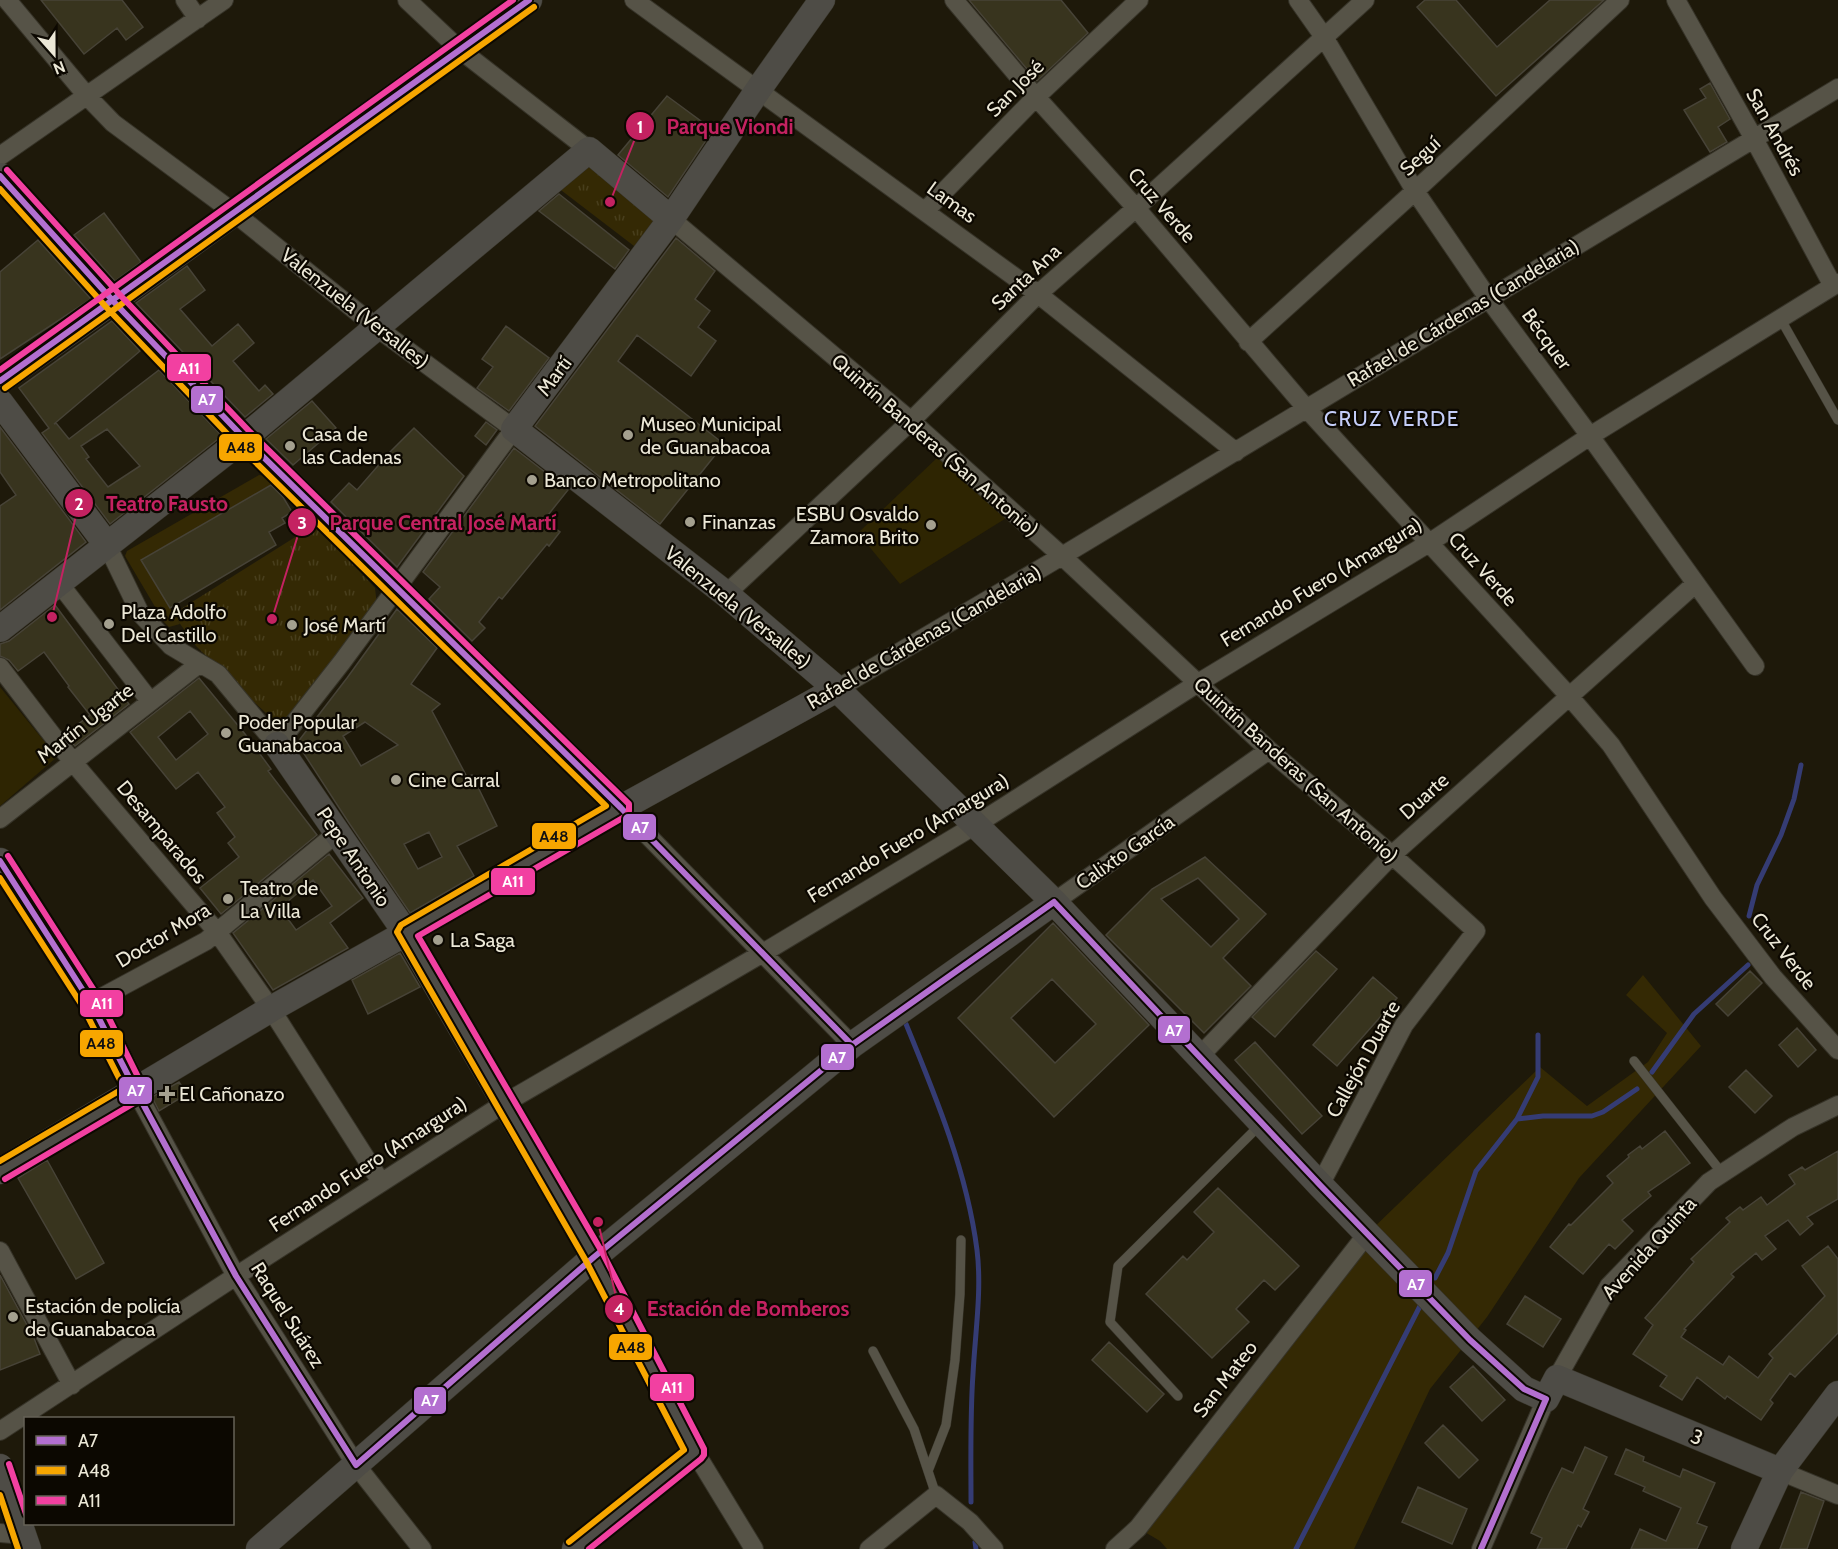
<svg xmlns="http://www.w3.org/2000/svg" width="1838" height="1549" font-family="Cabin,sans-serif">
  <style>
    .built { fill: #2e2502 }
    .grass { fill: #342904 }
    .park { fill: url(#park-tufts) }
    .lines { fill: none; stroke-linecap: round; stroke-linejoin: round }
    .stream { stroke: #353c74; stroke-width: 5 }
    .building { fill: #38341e; stroke: #474337; stroke-width: 1.5; fill-rule: evenodd }
    .lane-casing { stroke: #363328; stroke-width: 10 }
    .street-casing { stroke: #363328; stroke-width: 20 }
    .secondary-casing { stroke: #363328; stroke-width: 27 }
    .lane { stroke: #565347; stroke-width: 9 }
    .street { stroke: #565347; stroke-width: 18 }
    .secondary { stroke: #4e4c46; stroke-width: 26 }
    .bus-1-casing { stroke: #0c0801; stroke-width: 10 }
    .bus-2-casing { stroke: #0c0801; stroke-width: 10 }
    .bus-3-casing { stroke: #0c0801; stroke-width: 10 }
    .bus-1 { stroke: #b36fd0; stroke-width: 6 }
    .bus-2 { stroke: #f7a600; stroke-width: 6 }
    .bus-3 { stroke: #f240a1; stroke-width: 6 }
    .poi-dot { fill: #a4a08f; stroke: #0c0801; stroke-width: 2 }
    .labels { text-anchor: middle; stroke-width: 4.5; stroke-linejoin: round; paint-order: stroke }
    .street-label { font-size: 20px; fill: #ece8d7; stroke: #0c0801 }
    .poi-label { font-size: 20px; fill: #ece8d7; stroke: #0c0801; text-anchor: start }
    .neighbourhood-label { font-size: 21px; letter-spacing: 1.5px; fill: #c4cdf8; stroke: #0c0801 }
    .leader { fill: none; stroke: #c42261; stroke-width: 2 }
    .callout-dot { fill: #c42261; stroke: #0c0801; stroke-width: 2 }
    .mark-label { font-size: 18px; text-anchor: middle; font-weight: bold; fill: #fff }
    .callout-label { font-size: 21px; text-anchor: middle; font-weight: bold; fill: #c42261; stroke: #0c0801; stroke-width: 4.5; stroke-linejoin: round; paint-order: stroke }
    .line-badge { stroke: #0c0801; stroke-width: 2 }
    .badge-label { font-size: 16px; text-anchor: middle; font-weight: bold; fill: #fff }
    .pale-badge-label { font-size: 16px; text-anchor: middle; font-weight: bold; fill: #111 }
  </style>
  <defs>
    <pattern id="park-tufts" width="24" height="20" patternUnits="userSpaceOnUse" patternTransform="scale(1.5)"><rect width="24" height="20" fill="#342904"/><path d="M3 7l-1-3M5 7V3M7 7l1-3M15 17l-1-3M17 17v-4M19 17l1-3" fill="none" stroke="#483e1c"/></pattern>
  </defs>
  <rect width="100%" height="100%" fill="#1e190a"/>
  <path class="built" d="M938 457 1008 517 900 584 858 533Z
    M0 687 57 757 0 806Z"/>
  <path class="grass" d="M259 475 268 476 274 483 141 560 180 624 169 627 164 622 125 556 127 551Z
    M1643 975 1701 1046 1579 1178 1487 1317 1430 1389 1354 1549H1167L1160 1541 1138 1528 1367 1234 1540 1067 1587 1106 1648 1062 1667 1033 1626 995Z"/>
  <path class="park" d="M588 159 662 217 638 249 557 187Z
    M316 524 375 588 377 606 285 724 276 722 243 692 196 646 173 614Z"/>
  <g class="lines">
    <path class="stream" d="M1749 916 1757 885 1781 835 1794 799 1801 765
      M906 1024C936 1097 967 1172 977 1250 982 1290 975 1334 973 1374 970 1416 971 1459 971 1502
      M1652 1072 1694 1014 1748 965
      M1517 1119 1543 1116H1592L1603 1112 1637 1089
      M1435 1278 1448 1253 1476 1171 1517 1119 1538 1077V1035
      M975 1542 976 1549
      M1296 1549 1420 1306"/>
  </g>
  <path class="building" d="M41 0H122L143 27 126 40 117 28 84 54Z
    M969 0H1061L1088 33 1037 81Z
    M1425 0H1456L1497 47 1550 0H1604L1496 96 1417 7Z
    M1710 83 1730 119 1718 127 1727 142 1710 152 1684 110 1706 98 1700 89Z
    M667 96 713 130 668 197 618 155Z
    M559 194 629 250 615 269 539 211Z
    M104 213 141 262 115 281 74 235Z
    M676 238 715 271 695 299 710 311 698 327 716 341 691 376 637 335 618 361 724 444 660 524 535 426Z
    M38 240 91 299 0 359V272Z
    M187 266 205 290 180 309 212 346 238 324 254 343 233 361 259 391 265 385 273 394 245 417 136 303Z
    M112 321 140 351 54 424 56 423 69 439 159 370 222 436 110 524 42 433 49 428 19 388ZM107 429 140 466 108 487 86 459 89 457 81 446Z
    M506 326 549 358 509 411 477 388 493 367 482 359Z
    M312 401 336 428 293 465 266 439Z
    M486 422 497 430 486 445 475 436Z
    M0 427 86 542 0 610V506L16 495 0 472Z
    M414 428 464 476 397 567 331 502 349 483 357 490 390 452Z
    M514 448 568 490 544 520 560 532 549 546 547 544 502 599 499 597 479 622 485 628 472 641 429 599 440 587 423 572Z
    M271 485 283 497 292 512 282 518 285 523 269 532 276 545 170 608 141 560Z
    M55 605 129 704 75 746 65 734 90 715 68 687 69 686 44 652 18 671 9 660 0 656V644L9 641Z
    M397 609 437 648 411 684 440 704 432 711 467 777 472 775 497 826 457 846 474 876 410 913 349 823 297 743 347 678ZM365 722 398 745 361 766 343 736ZM429 832 442 857 418 869 404 844Z
    M199 678 245 734 271 769 268 771 317 835 221 914 200 888 239 857 228 843 235 837 217 813 225 807 198 772 176 789 130 732ZM190 711 208 734 176 760 158 737Z
    M329 854 363 898 330 923 348 948 273 990 233 933ZM313 880 332 906 296 930 280 908Z
    M1205 857 1266 914 1223 958 1251 986 1204 1033 1106 935 1152 889ZM1198 878 1239 919 1211 947 1161 899Z
    M1053 923 1149 1025 1054 1117 958 1018ZM1052 979 1096 1024 1055 1063 1011 1018Z
    M1316 951 1337 969 1275 1037 1252 1017Z
    M400 953 420 987 368 1014 352 980Z
    M1750 971 1762 983 1728 1016 1716 1004Z
    M1373 977 1397 998 1337 1066 1313 1045Z
    M1797 1028 1816 1050 1798 1067 1779 1045Z
    M1255 1042 1322 1116 1302 1134 1235 1060Z
    M1746 1070 1772 1096 1755 1113 1729 1087Z
    M179 1082 187 1094 159 1111 152 1097Z
    M1665 1131 1690 1163 1648 1192 1651 1196 1622 1220 1633 1231 1615 1249 1609 1244 1583 1274 1550 1247 1569 1224 1571 1225 1613 1183 1607 1176 1629 1157 1628 1155 1640 1146 1642 1149Z
    M1838 1151V1199L1807 1217 1813 1224 1800 1235 1788 1220 1765 1236 1776 1249 1762 1260 1756 1253 1731 1274 1734 1277 1684 1329 1686 1330 1681 1337 1723 1365 1729 1356 1758 1378 1773 1358 1769 1354 1825 1296 1802 1266 1828 1246 1838 1259V1333L1795 1377 1790 1373 1770 1400 1773 1403 1761 1420 1727 1396 1725 1399 1697 1377 1682 1400 1660 1386 1667 1376 1633 1354 1653 1325 1645 1318 1694 1262 1691 1259 1730 1222 1726 1218 1740 1207 1743 1210 1761 1197 1767 1205 1795 1184 1789 1175 1802 1167 1805 1170Z
    M47 1160 104 1263 76 1279 18 1178Z
    M1218 1188 1299 1266 1275 1290 1264 1280 1236 1309 1249 1322 1212 1358 1146 1294 1183 1256 1187 1260 1214 1232 1194 1212Z
    M0 1275 34 1338 40 1354 0 1370Z
    M1525 1296 1561 1319 1543 1347 1507 1324Z
    M1109 1342 1164 1394 1147 1412 1092 1360Z
    M1473 1366 1505 1400 1482 1421 1450 1387Z
    M1443 1425 1478 1460 1459 1478 1425 1443Z
    M1585 1447 1607 1457 1583 1509 1589 1512 1581 1527 1578 1525 1566 1549H1537L1542 1538 1531 1533 1549 1494 1562 1468 1573 1473Z
    M1626 1449 1644 1457 1643 1461 1680 1477 1683 1469 1715 1483 1697 1523 1707 1527 1697 1549H1631L1640 1529 1666 1541 1681 1508 1643 1491 1645 1487 1615 1474Z
    M1418 1487 1467 1509 1452 1544 1402 1522Z
    M1801 1492 1824 1501 1807 1549H1780Z"/>
  <g class="lines">
    <defs>
      <path id="lane" d="M1780 318 1838 420
        M1634 1061 1722 1173
        M873 1351 914 1429 936 1495
        M1178 1396 1110 1322 1118 1266 1260 1125
        M928 1471 946 1425 955 1360 960 1294 961 1240"/>
      <path id="street" d="M7 0 87 96 113 123 233 212 376 327 514 429 342 662 277 745 218 674 171 646 140 613 107 545
        M185 0 198 19
        M407 0 459 49 589 150
        M634 0 1038 294 1236 452
        M954 0 1036 97 1136 208 1306 408 1569 696 1611 745 1713 898 1773 977 1838 1050
        M1298 0 1324 37 1415 191 1488 298 1590 436 1755 666
        M1676 0 1753 137 1833 286
        M0 156 224 0
        M926 210 1036 97 1139 0
        M671 219 911 421 1062 556 1269 750 1392 855 1476 931 1404 1025 1320 1185
        M1248 342 1415 191 1620 0
        M59 583 150 701
        M726 594 911 421 1038 294 1136 208 1365 0
        M0 667 72 761 217 932 271 1009 381 1182
        M837 689 1062 556 1838 88
        M621 808 852 1045
        M0 819 199 664
        M1054 902 1269 750
        M91 1003 206 941 337 833
        M1199 1057 1392 855 1695 584
        M136 1091 236 1276 356 1465 422 1549
        M0 1251 72 1385
        M1557 1378 1609 1286 1709 1182 1793 1127 1838 1105
        M0 1431 236 1276 505 1103 763 953 977 824 1198 683 1429 543 1590 436 1838 283
        M695 1452 754 1549
        M1780 1471 1838 1495
        M0 1533 23 1535
        M869 1549 936 1495 970 1522 994 1549
        M1115 1549 1138 1528 1367 1234
        M1481 1549 1546 1399"/>
      <path id="secondary" d="M822 0 758 90 671 219 514 429 726 594 837 689 1054 902 1320 1185 1470 1340 1524 1389 1546 1399 1557 1378 1780 1471
        M0 176 114 302 244 438 621 808
        M0 381C179 257 351 124 529 0
        M0 402 107 545
        M0 629 244 438 589 150 671 219
        M277 745 406 933 594 1257 695 1452 575 1549
        M0 861 91 1003 136 1091
        M0 1171 271 1009 406 933 621 808 837 689
        M0 1467 28 1549
        M259 1549 594 1257 852 1045 1054 902
        M1744 1549 1780 1471 1838 1394"/>
    </defs>
    <use href="#lane" class="lane-casing"/>
    <use href="#street" class="street-casing"/>
    <use href="#secondary" class="secondary-casing"/>
    <use href="#lane" class="lane"/>
    <use href="#street" class="street"/>
    <use href="#secondary" class="secondary"/>
    <defs>
      <path id="bus-1" d="M0 176 114 302 244 438 621 808 852 1045
        M0 381 529 0
        M0 861 91 1003 136 1091 236 1276 356 1465 594 1257 852 1045 1054 902
        M1054 902 1320 1185 1470 1340 1524 1389 1546 1399
        M1481 1549 1546 1399"/>
      <path id="bus-2" d="M0 189 107 308 237 444 606 806 401 925 397 932 586 1261 684 1450 569 1542
        M5 388 534 7
        M0 878 83 1007 124 1088 0 1161
        M0 1495 18 1549"/>
      <path id="bus-3" d="M7 170 121 296 250 432 629 804V811L626 816 418 936 602 1252 704 1449V1455L701 1459 589 1549
        M0 370 513 0
        M5 1179 141 1099 145 1091 99 998 8 856
        M9 1464 26 1514"/>
    </defs>
    <use href="#bus-1" class="bus-1-casing"/>
    <use href="#bus-2" class="bus-2-casing"/>
    <use href="#bus-3" class="bus-3-casing"/>
    <use href="#bus-1" class="bus-1"/>
    <use href="#bus-2" class="bus-2"/>
    <use href="#bus-3" class="bus-3"/>
  </g>
  <g class="poi-dot">
    <circle cx="628" cy="435" r="6"/>
    <circle cx="290" cy="446" r="6"/>
    <circle cx="532" cy="480" r="6"/>
    <circle cx="690" cy="522" r="6"/>
    <circle cx="931" cy="525" r="6"/>
    <circle cx="109" cy="624" r="6"/>
    <circle cx="292" cy="625" r="6"/>
    <circle cx="226" cy="733" r="6"/>
    <circle cx="396" cy="780" r="6"/>
    <circle cx="228" cy="899" r="6"/>
    <circle cx="438" cy="940" r="6"/>
    <path d="M164 1085h6v6h6v6h-6v6h-6v-6h-6v-6h6z"/>
    <circle cx="13" cy="1317" r="6"/>
  </g>
  <g class="labels">
    <g class="street-label">
      <text transform="translate(1015 88) rotate(-45)" y="7">San José</text>
      <text transform="translate(1775 132) rotate(61)" y="7">San Andrés</text>
      <text transform="translate(1420 156) rotate(-43)" y="7">Seguí</text>
      <text transform="translate(952 202) rotate(36)" y="7">Lamas</text>
      <text transform="translate(1162 205) rotate(49)" y="7">Cruz Verde</text>
      <text transform="translate(1026 277) rotate(-43)" y="7">Santa Ana</text>
      <text transform="translate(355 308) rotate(38)" y="7">Valenzuela (Versalles)</text>
      <text transform="translate(1463 313) rotate(-31)" y="7">Rafael de Cárdenas (Candelaria)</text>
      <text transform="translate(1547 339) rotate(54)" y="7">Bécquer</text>
      <text transform="translate(554 376) rotate(-53)" y="7">Martí</text>
      <text transform="translate(935 445) rotate(41)" y="7">Quintín Banderas (San Antonio)</text>
      <text transform="translate(1483 569) rotate(48)" y="7">Cruz Verde</text>
      <text transform="translate(1321 582) rotate(-31)" y="7">Fernando Fuero (Amargura)</text>
      <text transform="translate(738 607) rotate(39)" y="7">Valenzuela (Versalles)</text>
      <text transform="translate(924 637) rotate(-30)" y="7">Rafael de Cárdenas (Candelaria)</text>
      <text transform="translate(85 723) rotate(-38)" y="7">Martín Ugarte</text>
      <text transform="translate(1296 770) rotate(42)" y="7">Quintín Banderas (San Antonio)</text>
      <text transform="translate(1424 796) rotate(-42)" y="7">Duarte</text>
      <text transform="translate(162 832) rotate(50)" y="7">Desamparados</text>
      <text transform="translate(908 838) rotate(-31)" y="7">Fernando Fuero (Amargura)</text>
      <text transform="translate(1125 852) rotate(-35)" y="7">Calixto García</text>
      <text transform="translate(354 857) rotate(56)" y="7">Pepe Antonio</text>
      <text transform="translate(163 935) rotate(-31)" y="7">Doctor Mora</text>
      <text transform="translate(1784 951) rotate(52)" y="7">Cruz Verde</text>
      <text transform="translate(1363 1059) rotate(-61)" y="7">Callejón Duarte</text>
      <text transform="translate(368 1164) rotate(-33)" y="7">Fernando Fuero (Amargura)</text>
      <text transform="translate(1649 1248) rotate(-48)" y="7">Avenida Quinta</text>
      <text transform="translate(288 1315) rotate(58)" y="7">Raquel Suárez</text>
      <text transform="translate(1225 1379) rotate(-52)" y="7">San Mateo</text>
      <text transform="translate(1697 1437) rotate(23)" y="7">3</text>
    </g>
    <g class="poi-label">
      <text x="640" y="431">Museo Municipal<tspan x="640" dy="23">de Guanabacoa</tspan></text>
      <text x="302" y="441">Casa de<tspan x="302" dy="23">las Cadenas</tspan></text>
      <text x="544" y="487">Banco Metropolitano</text>
      <text x="919" y="521" text-anchor="end">ESBU Osvaldo<tspan x="919" dy="23">Zamora Brito</tspan></text>
      <text x="702" y="529">Finanzas</text>
      <text x="121" y="619">Plaza Adolfo<tspan x="121" dy="23">Del Castillo</tspan></text>
      <text x="304" y="632">José Martí</text>
      <text x="238" y="729">Poder Popular<tspan x="238" dy="23">Guanabacoa</tspan></text>
      <text x="408" y="787">Cine Carral</text>
      <text x="240" y="895">Teatro de<tspan x="240" dy="23">La Villa</tspan></text>
      <text x="450" y="947">La Saga</text>
      <text x="179" y="1101">El Cañonazo</text>
      <text x="25" y="1313">Estación de policía<tspan x="25" dy="23">de Guanabacoa</tspan></text>
    </g>
    <g class="neighbourhood-label">
      <text x="1392" y="426">CRUZ VERDE</text>
    </g>
  </g>
  <path class="leader" d="M610 202L640 126M52 617L79 503M272 619L302 522M598 1222L619 1309"/>
  <g class="callout-dot">
    <circle cx="610" cy="202" r="6"/>
    <circle cx="52" cy="617" r="6"/>
    <circle cx="272" cy="619" r="6"/>
    <circle cx="598" cy="1222" r="6"/>
    <circle cx="640" cy="126" r="15"/>
    <circle cx="79" cy="503" r="15"/>
    <circle cx="302" cy="522" r="15"/>
    <circle cx="619" cy="1309" r="15"/>
  </g>
  <g class="mark-label">
    <text x="640" y="133">1</text>
    <text x="79" y="510">2</text>
    <text x="302" y="529">3</text>
    <text x="619" y="1315">4</text>
  </g>
  <g class="callout-label">
    <text x="730" y="134">Parque Viondi</text>
    <text x="167" y="511">Teatro Fausto</text>
    <text x="443" y="530">Parque Central José Martí</text>
    <text x="748" y="1316">Estación de Bomberos</text>
  </g>
  <g class="line-badge">
    <rect x="166" y="353" width="46" height="29" rx="6" fill="#f240a1"/>
    <rect x="190" y="385" width="34" height="29" rx="6" fill="#b36fd0"/>
    <rect x="218" y="433" width="45" height="29" rx="6" fill="#f7a600"/>
    <rect x="622" y="813" width="35" height="28" rx="6" fill="#b36fd0"/>
    <rect x="531" y="822" width="46" height="28" rx="6" fill="#f7a600"/>
    <rect x="490" y="867" width="46" height="29" rx="6" fill="#f240a1"/>
    <rect x="79" y="989" width="45" height="29" rx="6" fill="#f240a1"/>
    <rect x="1157" y="1015" width="34" height="29" rx="6" fill="#b36fd0"/>
    <rect x="79" y="1029" width="45" height="29" rx="6" fill="#f7a600"/>
    <rect x="820" y="1043" width="35" height="28" rx="6" fill="#b36fd0"/>
    <rect x="118" y="1076" width="35" height="29" rx="6" fill="#b36fd0"/>
    <rect x="1398" y="1269" width="35" height="29" rx="6" fill="#b36fd0"/>
    <rect x="608" y="1333" width="45" height="28" rx="6" fill="#f7a600"/>
    <rect x="649" y="1373" width="46" height="29" rx="6" fill="#f240a1"/>
    <rect x="413" y="1386" width="34" height="29" rx="6" fill="#b36fd0"/>
  </g>
  <g class="badge-label">
    <text x="189" y="374">A11</text>
    <text x="207" y="405">A7</text>
    <text x="640" y="833">A7</text>
    <text x="513" y="887">A11</text>
    <text x="102" y="1009">A11</text>
    <text x="1174" y="1036">A7</text>
    <text x="837" y="1063">A7</text>
    <text x="136" y="1096">A7</text>
    <text x="1416" y="1290">A7</text>
    <text x="672" y="1393">A11</text>
    <text x="430" y="1406">A7</text>
  </g>
  <g class="pale-badge-label">
    <text x="241" y="453">A48</text>
    <text x="554" y="842">A48</text>
    <text x="101" y="1049">A48</text>
    <text x="631" y="1353">A48</text>
  </g>
  <rect x="24" y="1417" width="210" height="108" fill="#0c0801" stroke="#666257" stroke-width="1.5"/>
  <rect x="36" y="1436" width="30" height="9" fill="#b36fd0" stroke="#666257" stroke-width="1.5"/>
  <text x="78" y="1447" font-size="18" fill="#ece8d7">A7</text>
  <rect x="36" y="1466" width="30" height="9" fill="#f7a600" stroke="#666257" stroke-width="1.5"/>
  <text x="78" y="1477" font-size="18" fill="#ece8d7">A48</text>
  <rect x="36" y="1496" width="30" height="9" fill="#f240a1" stroke="#666257" stroke-width="1.5"/>
  <text x="78" y="1507" font-size="18" fill="#ece8d7">A11</text>
  <g transform="translate(54 54) rotate(159)" stroke="#0c0801" stroke-width="4.5" paint-order="stroke">
  <path d="M0-4.5L10 22L0 15L-10 22Z" fill="#ece8d7"/>
  <text y="-9" font-size="16" font-weight="bold" text-anchor="middle" fill="#ece8d7">N</text>
  </g>
</svg>
